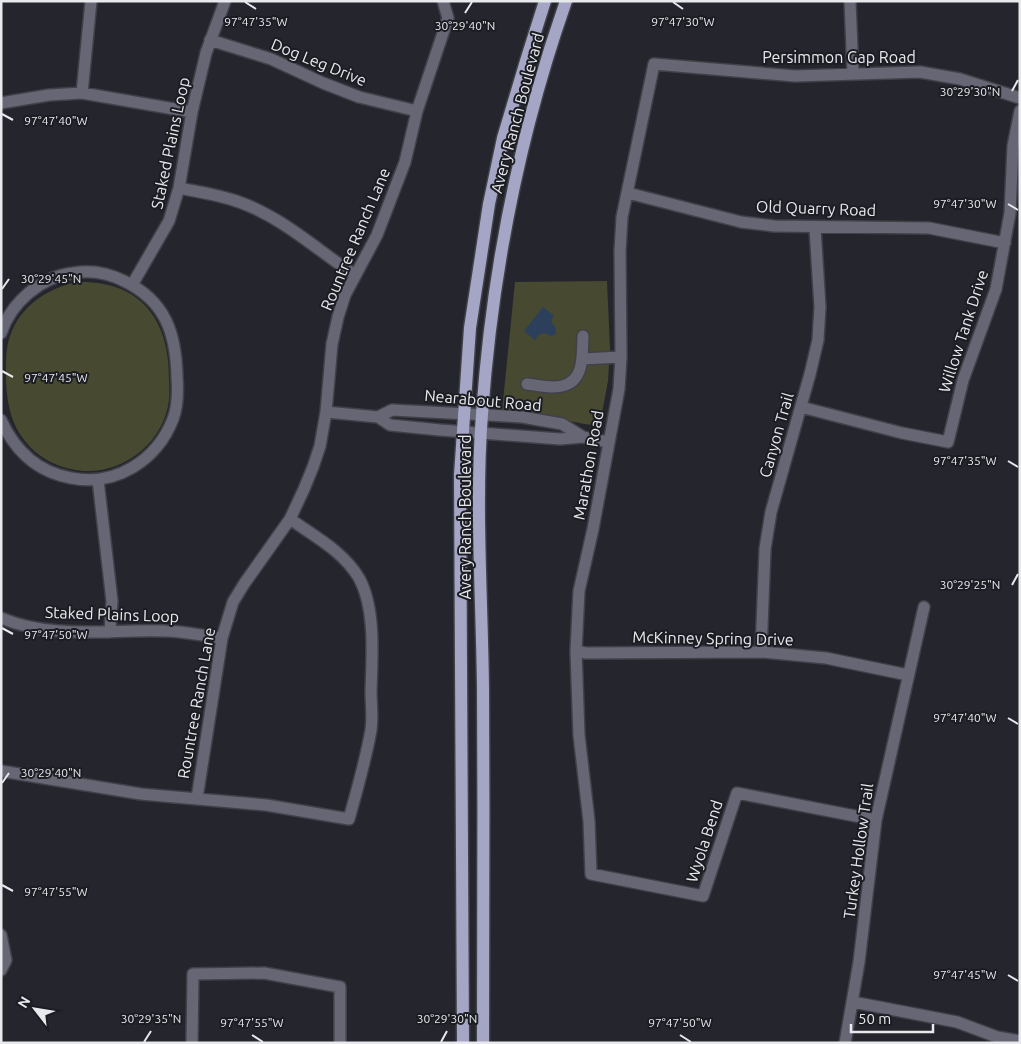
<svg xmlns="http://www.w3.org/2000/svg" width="1021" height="1044" font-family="Ubuntu,sans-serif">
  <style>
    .green { fill: #474930 }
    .water { fill: #2c3f5b }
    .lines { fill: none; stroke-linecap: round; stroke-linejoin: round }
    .minor-casing { stroke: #404148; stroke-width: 14 }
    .major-casing { stroke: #404148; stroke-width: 15 }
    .minor { stroke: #666675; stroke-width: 11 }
    .major { stroke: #a5a5c5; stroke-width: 12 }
    .ticks { fill: none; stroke: #e8e9ed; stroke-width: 2 }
    .labels { text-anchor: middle; stroke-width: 4; stroke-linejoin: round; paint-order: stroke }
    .street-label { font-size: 16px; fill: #e8e9ed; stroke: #1b1d23 }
    .ticks-label { font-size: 12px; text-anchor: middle; fill: #e8e9ed; stroke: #1b1d23; stroke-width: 4; stroke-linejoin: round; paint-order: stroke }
  </style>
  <rect width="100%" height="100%" fill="#25262d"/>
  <path class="green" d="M607 281 610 349 608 381 600 424C589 428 552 416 538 413 526 411 514 411 502 411L515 282Z
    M77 282C139 280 169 318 169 377 169 385 170 393 169 400 164 442 125 473 84 471 61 469 40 460 25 441 11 424 7 404 6 381 6 367 5 350 10 336 20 306 48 288 77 282Z"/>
  <path class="water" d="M543 307 554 316 552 319V323L556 328V334L551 336 544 333 538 335 535 340 524 331Z"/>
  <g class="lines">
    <defs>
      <path id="minor" d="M850 1 853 74
        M210 40 271 59 323 83 359 97 417 111
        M82 93 91 1
        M1 103 49 95 82 93 192 112
        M179 188C199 192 220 195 239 202 282 217 317 250 355 275
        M628 193 741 222 774 226 929 228 1005 243
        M132 285 169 221 179 188 192 112 206 53 225 1
        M1 333C11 303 40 277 73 273 90 270 108 273 124 281 166 301 176 334 177 377 178 391 178 406 173 419 157 460 116 487 71 478 37 472 15 451 1 420
        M582 359 621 357
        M527 384C537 385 552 389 562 386 585 381 582 354 583 336
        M801 407 902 433 948 442 963 380 996 289 1010 213 1013 146 1020 111
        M326 412 378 417 390 425 440 430 560 439 583 437
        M378 417 392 410 522 417 562 424 583 437 608 442
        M98 480 112 601 110 632
        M1 618C54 640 110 629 165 631 184 631 203 636 222 638
        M576 651 586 653 761 652 826 658 908 675
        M761 652 765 549 771 512 810 374 818 340 820 307 815 228
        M1 771 141 794 266 805 349 819C357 790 366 759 371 730 373 717 371 704 371 691 372 657 376 609 359 578 343 551 314 536 290 519
        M197 798 222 638 233 602 244 584 290 519 304 489 313 467 320 446 326 412 332 344 338 317 345 295 377 235 405 162 417 111 448 18 443 1
        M876 820 737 793 703 896 591 874 589 821 579 735 576 651 579 591 593 529 619 389 621 357 620 251 622 217 654 64 795 76 920 72 960 79 1020 98
        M1 935 6 960 1 970
        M853 1002 957 1022 997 1037 1020 1041
        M192 1043 193 974 264 973 340 987V1043
        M845 1043 859 962 876 820 924 607"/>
      <path id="major" d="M463 1043 460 475 470 328 489 204 503 138 526 61 545 1
        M483 1043C483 925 484 807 483 689 482 597 475 505 482 414 492 273 519 135 566 1"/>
    </defs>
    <use href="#minor" class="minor-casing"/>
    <use href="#major" class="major-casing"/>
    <use href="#minor" class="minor"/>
    <use href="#major" class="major"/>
  </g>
  <path class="ticks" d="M245 2 256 9M673 2 683 9M465 13 472 2M1012 91 1018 80M2 114 13 120M1008 204 1018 210M2 289 9 279M2 371 13 377M1008 461 1018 467M1012 585 1018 574M2 628 13 634M1008 718 1018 724M2 783 9 773M2 885 13 891M1008 975 1018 981M252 1035 263 1042M680 1035 691 1042M144 1042 151 1031M441 1042 447 1031"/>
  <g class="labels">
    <g class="street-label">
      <text x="839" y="63">Persimmon Gap Road</text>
      <text transform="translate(319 62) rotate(22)" y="6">Dog Leg Drive</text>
      <text transform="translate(517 113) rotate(-75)" y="6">Avery Ranch Boulevard</text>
      <text transform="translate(170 143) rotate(-78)" y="6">Staked Plains Loop</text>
      <text transform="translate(816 208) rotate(2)" y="6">Old Quarry Road</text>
      <text transform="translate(355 239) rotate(-67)" y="6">Rountree Ranch Lane</text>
      <text transform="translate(963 331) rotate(-72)" y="6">Willow Tank Drive</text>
      <text transform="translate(483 400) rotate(5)" y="6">Nearabout Road</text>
      <text transform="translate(776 435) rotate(-74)" y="6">Canyon Trail</text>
      <text transform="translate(588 465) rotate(-80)" y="6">Marathon Road</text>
      <text transform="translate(465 517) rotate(-90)" y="6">Avery Ranch Boulevard</text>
      <text transform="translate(112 614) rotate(2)" y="6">Staked Plains Loop</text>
      <text transform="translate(713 638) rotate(1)" y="6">McKinney Spring Drive</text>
      <text transform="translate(196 703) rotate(-80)" y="6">Rountree Ranch Lane</text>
      <text transform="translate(704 841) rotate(-72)" y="6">Wyola Bend</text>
      <text transform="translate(858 851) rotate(-82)" y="6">Turkey Hollow Trail</text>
    </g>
  </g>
  <g class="ticks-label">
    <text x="256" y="26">97°47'35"W</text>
    <text x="683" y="26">97°47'30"W</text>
    <text x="465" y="30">30°29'40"N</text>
    <text x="970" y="96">30°29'30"N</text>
    <text x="56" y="125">97°47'40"W</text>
    <text x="965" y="208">97°47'30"W</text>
    <text x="51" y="283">30°29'45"N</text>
    <text x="56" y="382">97°47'45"W</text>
    <text x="965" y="465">97°47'35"W</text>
    <text x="970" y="589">30°29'25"N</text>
    <text x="56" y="639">97°47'50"W</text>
    <text x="965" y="722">97°47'40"W</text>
    <text x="51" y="777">30°29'40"N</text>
    <text x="56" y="896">97°47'55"W</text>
    <text x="965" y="979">97°47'45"W</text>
    <text x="151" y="1023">30°29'35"N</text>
    <text x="447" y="1023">30°29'30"N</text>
    <text x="252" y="1027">97°47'55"W</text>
    <text x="680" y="1027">97°47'50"W</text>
  </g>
  <rect width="1021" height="1044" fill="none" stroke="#e8e9ed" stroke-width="5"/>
  <g transform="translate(35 1009) rotate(301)" stroke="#1b1d23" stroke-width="4" paint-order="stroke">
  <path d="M0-4L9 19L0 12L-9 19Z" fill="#e8e9ed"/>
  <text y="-8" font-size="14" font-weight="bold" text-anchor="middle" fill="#e8e9ed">N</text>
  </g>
  <path d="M851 1024v8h82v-8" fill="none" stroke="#e8e9ed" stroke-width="2.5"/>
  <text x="858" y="1024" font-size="15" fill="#e8e9ed" stroke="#1b1d23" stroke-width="4" paint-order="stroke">50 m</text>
</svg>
